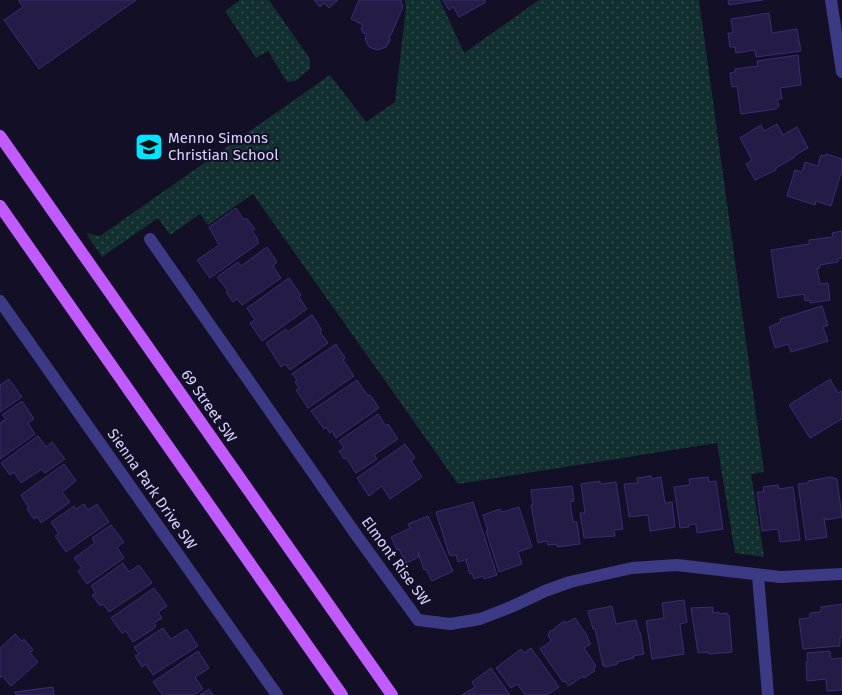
<svg xmlns="http://www.w3.org/2000/svg" width="842" height="695" font-family="'Fira Sans',sans-serif">
  <style>
    .grass { fill: url(#grass-dots) }
    .building { fill: #241b47; stroke: #3b2d73 }
    .lines { fill: none; stroke-linecap: round; stroke-linejoin: round }
    .minor { stroke: #3d3a85; stroke-width: 12 }
    .major { stroke: #c25bff; stroke-width: 12 }
    .labels { text-anchor: middle; stroke-width: 4; stroke-linejoin: round; paint-order: stroke }
    .poi-label { font-size: 15px; fill: #d9d4ff; stroke: #130f26; text-anchor: start }
    .street-label { font-size: 15px; fill: #d9d4ff; stroke: #130f26 }
  </style>
  <defs>
    <pattern id="grass-dots" width="8" height="8" patternUnits="userSpaceOnUse" patternTransform="scale(1.25)"><rect width="8" height="8" fill="#12302f"/><path d="M2 2h.1M6 6h.1" fill="none" stroke="#344d4e" stroke-width="1.8" stroke-linecap="round"/></pattern>
  </defs>
  <rect width="100%" height="100%" fill="#130f26"/>
  <path class="grass" d="M240 0H269L310 59V69L295 81 287 82 268 51 256 58 225 11Z
    M405 0H440L464 53 539 0H699L764 472 751 474 764 557 735 553 717 443 458 484 253 194 208 225 200 214 170 235 158 218 102 257 86 233 100 236 330 75 366 122 395 102 406 8Z"/>
  <path class="building" d="M18 0H136L39 69 4 20 23 7Z
    M314 0H338L329 8 324 3 320 7Z
    M359 0H401L403 7 391 35H389L390 40 386 47 378 50 369 47 365 39 367 34 363 33 361 29 363 25 351 19Z
    M443 0H484L486 2 459 17 453 7 449 10Z
    M728 0H763L729 5Z
    M769 13 772 33 797 29 801 51 756 57 755 50 736 53 735 47H730L728 33H733L731 19Z
    M798 55 801 85 780 88 782 99H777L779 106 776 109 741 114 737 86 732 87 730 73 735 72V69L758 66 757 61Z
    M777 124 783 135 797 127 808 148 794 156 795 157 776 168V170L755 180 746 164 752 160 740 138 761 125 764 131Z
    M826 154 842 159V170L831 206 816 201 815 205 787 196 795 170 802 172 805 162 818 166 821 155 825 156Z
    M236 208 244 220 246 218 255 229 252 231 258 239 257 240 259 243 210 278 197 260 219 245 209 227Z
    M842 231V258L838 259V262L820 265V268H817L820 284 828 283 830 300 810 303V300L805 301 804 294 778 298 771 250 809 244V240L833 237 832 233Z
    M267 247 277 262 273 266 281 278 242 305 237 299 233 302 226 292 228 291 217 277 238 262 241 266Z
    M289 278 301 295 299 297 307 309 262 341 250 323 255 320 247 308Z
    M822 306 828 325 823 327 828 341 791 352 788 344 775 348 769 327 781 322 780 319Z
    M312 315 322 330 320 332 328 343 290 370 285 364 281 367 266 343 286 329 288 332Z
    M336 344 345 358 343 360 354 376 308 408 296 390 299 388 295 382 297 380 292 374Z
    M9 379 22 397 0 412V385Z
    M830 379 838 393 842 391V419L810 438 789 405Z
    M357 380 368 396 370 395 379 408 336 438 332 431 330 433 326 427 324 429 311 411Z
    M22 401 34 419 28 423 35 434 0 459V423L6 419 2 415Z
    M378 414 386 426 388 424 398 439 374 455 377 459 356 473 346 458 344 459 339 451 344 448 339 441Z
    M38 436 46 447 52 442 65 459 45 473 42 469 21 483 14 472 10 475 1 463Z
    M405 444 415 458 411 461 422 477 390 499 382 486 369 496 357 478Z
    M64 464 76 481 62 492 70 502 41 523 37 517 34 519 27 509 29 508 21 495Z
    M651 476 652 479 661 477 665 503 672 502 675 527 650 531 648 515 629 517 624 484 638 483 637 478Z
    M708 477 709 482 716 481 723 529 697 533 696 524 688 525 689 527 680 528 674 487 690 485 689 479Z
    M831 477 837 479 842 517 826 520V518H824L827 537 806 540 798 484 808 483V481Z
    M600 481V484L616 482 623 529 614 530 615 536 584 538 580 513H585L581 484Z
    M778 485 779 489 793 487 800 540 780 542 778 529 762 531 757 492H764L763 487Z
    M572 486 574 501 570 502 573 522H577L580 544 557 547V544L548 545 547 541 538 543 531 505H533L531 490Z
    M473 502 497 575 484 579 483 576 474 579 472 573 470 574 466 561 468 559 458 562 456 555 451 556 450 554H449L436 512Z
    M84 504 88 510 97 504 109 522 66 552 55 536 59 534 51 522 74 506 76 509Z
    M519 507 532 547 518 552 522 564 499 572 486 531H488L483 515 500 509 502 512Z
    M428 516 453 571 432 581 426 569 424 570 418 552 419 557 406 563 399 549 397 550 391 537 410 528 408 524Z
    M111 525 124 542 117 547 124 558 87 584 78 571 82 568 74 558 95 543 92 538Z
    M123 563 129 572 139 565 152 583 109 612 103 604 100 606 92 595 96 593 91 586Z
    M154 588 167 606 158 612 162 618 154 623 156 626 153 629 133 642 126 631 122 633 111 618Z
    M684 600 687 622 680 624 684 654 652 659 646 621 664 618 662 603Z
    M842 604V637H840V646L803 649 799 619 810 618V613L821 612V607Z
    M612 606 616 624 636 620 639 632H640L644 654 633 656 634 658 617 662 618 664 605 667V665L603 666 595 629H593L588 611Z
    M713 607V613L719 612V614L727 613V615H729L732 652 709 654V652L698 653 691 608Z
    M575 618 588 637 587 638 591 644 584 648 596 666 593 669 595 671 584 678 583 676 569 686 565 681 563 682 540 649 551 641 548 635 550 631 555 629V628L563 622 565 621 566 623Z
    M163 628 171 639 187 629 198 646 153 675 146 664 142 667 135 656 139 654 134 647Z
    M15 634 22 641 24 639 33 650 30 653 38 662 11 686 2 676 0 678V648Z
    M531 648 559 687 547 695H525L517 684 511 688 496 668 521 649 524 653Z
    M198 651 209 668 195 677 203 689 194 695H161L162 694 153 682Z
    M830 651 831 659 842 658V690L827 691 826 679 807 681 806 662H808L807 653Z
    M491 668 510 695H462L475 687 472 682Z
    M53 687 54 695H16L15 692Z
    M209 689 213 695H200Z"/>
  <g class="lines">
    <path class="minor" d="M831 0 842 72
      M150 239 357 536 418 620 450 624 480 619 511 607 545 591 570 582 632 568 677 565 780 577 842 574
      M0 301 277 695
      M758 576 768 695"/>
    <path class="major" d="M0 136 392 695
      M0 206 342 695"/>
  </g>
  <defs>
    <symbol id="school-square" viewBox="-11 -11 22 22"><rect x="-9" y="-9" width="18" height="18" rx="4" fill="#00e5ff" stroke="#130f26"/><path d="M0-5L7-2L0 1L-7-2ZM-4 1L0 2.5L4 1V4Q0 6-4 4Z" fill="#111"/></symbol>
  </defs>
  <g fill-rule="evenodd">
    <use href="#school-square" x="133" y="131" width="32" height="32"/>
  </g>
  <g class="labels">
    <g class="poi-label">
      <text x="168" y="143">Menno Simons<tspan x="168" dy="17">Christian School</tspan></text>
    </g>
    <g class="street-label">
      <text transform="translate(209 406) rotate(55)" y="5">69 Street SW</text>
      <text transform="translate(152 489) rotate(55)" y="5">Sienna Park Drive SW</text>
      <text transform="translate(396 561) rotate(54)" y="5">Elmont Rise SW</text>
    </g>
  </g>
</svg>
